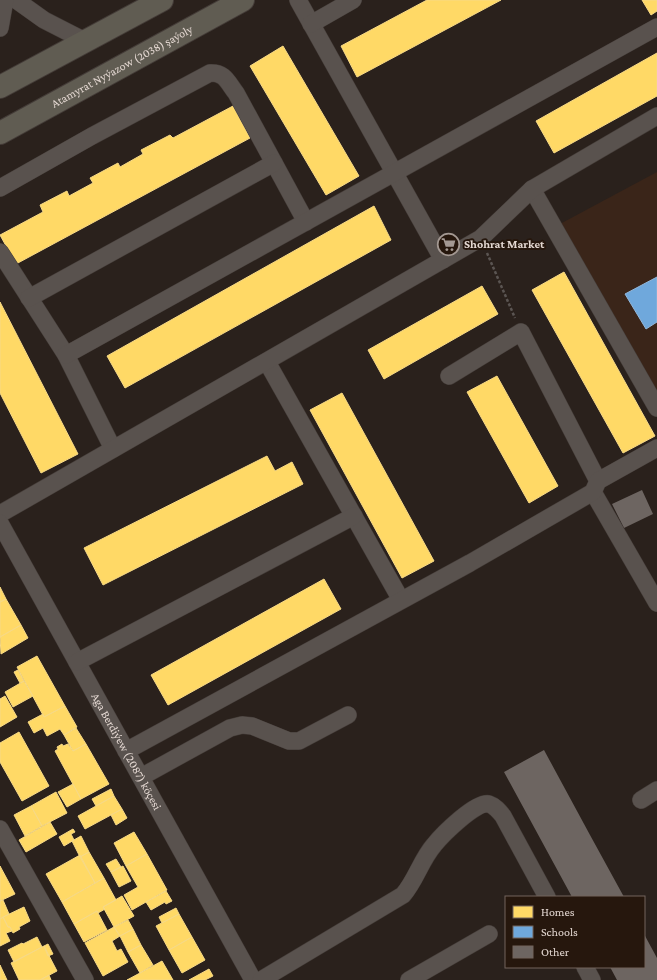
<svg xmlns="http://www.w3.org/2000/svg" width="657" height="980" font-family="'Crimson Pro',serif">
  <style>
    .built { fill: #3a2519 }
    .homes { fill: #ffd966; stroke: #f7d986 }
    .schools { fill: #6fa8dc; stroke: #92b6d9 }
    .building { fill: #6d6561 }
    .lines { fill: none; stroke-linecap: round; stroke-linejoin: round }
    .minor-casing { stroke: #443c38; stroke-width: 18 }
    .major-casing { stroke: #443c38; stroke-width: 24 }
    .path { stroke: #5b5552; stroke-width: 2.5; stroke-dasharray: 3 2; stroke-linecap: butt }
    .minor { stroke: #59524e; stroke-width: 17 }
    .major { stroke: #605c52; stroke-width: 22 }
    .labels { text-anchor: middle; stroke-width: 4; stroke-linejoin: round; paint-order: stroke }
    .street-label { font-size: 12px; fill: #e4d8d2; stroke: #26170d }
    .poi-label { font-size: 12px; font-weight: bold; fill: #e4d8d2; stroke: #26170d; text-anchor: start }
  </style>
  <rect width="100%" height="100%" fill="#2a211c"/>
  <path class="built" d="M657 172V403L560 224Z"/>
  <path class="homes" d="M427 0H501L357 77 341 46Z
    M642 0H657V11L651 15Z
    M283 46 359 176 326 195 250 66Z
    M657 53V96L554 153 536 121Z
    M233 106 250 138 16 264 0 235 43 212 40 205 67 191 69 196 93 183 90 178 118 163 120 167 143 154 141 150 170 135 173 138Z
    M374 206 391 240 125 388 107 356Z
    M564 272 655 436 623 453 532 290Z
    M482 286 498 314 384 379 368 350Z
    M0 302 78 454 41 473 0 393Z
    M497 376 558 486 529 503 467 392Z
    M342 393 434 561 402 578 310 410Z
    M267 456 275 471 292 462 303 484 103 585 84 548Z
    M324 579 341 609 168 705 151 675Z
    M0 587 6 599 0 602Z
    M6 599 21 625 0 637V602Z
    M21 625 28 638 1 654 0 637Z
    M37 656 65 706 44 717 17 667Z
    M18 670 24 681 20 683 14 672Z
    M24 681 33 696 13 707 5 692Z
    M5 696 17 717 0 727V699Z
    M65 706 77 727 64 735 60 729 47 736 43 728 34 733 28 722 43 714 44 717Z
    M76 728 86 744 73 751 64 735Z
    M19 732 49 786 22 801 0 762V743Z
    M62 744 63 746 68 744 73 751 86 744 109 784 81 799 55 751 58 749 57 747Z
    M73 784 81 799 67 807 58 792Z
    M111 789 114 796 96 806 92 799Z
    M56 792 67 813 42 826 31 806Z
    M114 796 122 809 85 829 78 816Z
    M31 806 42 826 25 836 14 815Z
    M122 809 127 818 116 825 111 815Z
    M50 822 57 834 26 852 19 840Z
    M73 829 75 832 71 834 74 840 64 846 59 837Z
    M134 832 147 854 126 866 114 843Z
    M81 836 89 852 80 857 72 841Z
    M89 852 104 878 95 883 80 857Z
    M147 854 167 890 132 910 124 895 138 887 126 866Z
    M80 855 95 883 62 902 46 874Z
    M116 859 121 867 111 872 106 864Z
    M0 866 15 894 0 901Z
    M123 866 131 881 119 887 111 872Z
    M104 878 116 900 103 907 105 909 98 913 97 911 74 924 62 902Z
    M166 891 172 901 166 904 165 902 151 910 146 902Z
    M122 896 134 916 114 927 103 907Z
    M3 900 9 914 0 919V901Z
    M24 907 30 921 19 927 20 929 13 933 10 927H8L3 917Z
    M176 908 179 914 162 923 159 917Z
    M97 911 107 930 84 942 74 924Z
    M179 914 192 937 169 950 156 926Z
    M3 917 8 927H10L12 931 6 933 10 941 0 946V919Z
    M128 920 133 929 120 936 114 927Z
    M114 927 120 936 112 941 117 951 121 949 128 962 103 976 85 943Z
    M133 929 141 945 128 952 120 936Z
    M37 937 42 947 14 962 8 950 22 943 23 944Z
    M192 937 205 960 182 973 169 950Z
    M48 944 53 954 48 956 44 946Z
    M141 945 153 965 140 973 128 952Z
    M44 946 57 971 40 980H19L11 963Z
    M162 961 173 980H127L140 973Z
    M0 965 7 980H0Z
    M209 969 213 976 205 980H189Z
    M49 975 51 980H40Z"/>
  <path class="schools" d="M657 277V322L646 329 625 294Z"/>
  <path class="building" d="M642 490 653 514 624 528 612 504Z
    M544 750 590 835 624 897H572L504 772Z
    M644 934 657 958V980H617L610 967H644Z"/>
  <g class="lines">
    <defs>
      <g id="minor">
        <path d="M16 0 44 20 85 41"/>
        <path d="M298 0 443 260"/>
        <path d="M311 24 353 0"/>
        <path d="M0 28 5 0"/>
        <path d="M0 188 92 136 210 73C225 72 228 83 236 93L306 222"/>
        <path d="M532 189 657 408"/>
        <path d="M0 252 66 355 113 449"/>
        <path d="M29 298 274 163"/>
        <path d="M66 355 657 27"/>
        <path d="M267 362 401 600"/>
        <path d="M449 376 521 332 598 481"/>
        <path d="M593 492 657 603"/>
        <path d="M0 514 481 238 532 189 657 116"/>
        <path id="s1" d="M0 523 253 980"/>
        <path d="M77 662 354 516"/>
        <path d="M126 751 470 563 593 492 598 481 657 448"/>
        <path d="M141 777 230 728 242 725 252 726 289 741H299L348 715"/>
        <path d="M641 800 657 790"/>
        <path d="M0 829 85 980"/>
        <path d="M585 967 592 980"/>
        <path d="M261 980 403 895C416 880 421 860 434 845 442 835 477 800 489 804 495 806 499 811 503 816L547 897"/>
        <path d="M409 980 489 934"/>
      </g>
      <g id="major">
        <path d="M0 87 162 0"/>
        <path id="s2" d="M0 133 243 0"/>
      </g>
    </defs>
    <use href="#minor" class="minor-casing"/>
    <use href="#major" class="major-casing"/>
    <path class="path" d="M487 253 515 318"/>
    <use href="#minor" class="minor"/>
    <use href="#major" class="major"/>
  </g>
  <defs>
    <symbol id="supermarket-ring" viewBox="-11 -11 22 22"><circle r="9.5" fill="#26170d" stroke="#a39892" stroke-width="1.5"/><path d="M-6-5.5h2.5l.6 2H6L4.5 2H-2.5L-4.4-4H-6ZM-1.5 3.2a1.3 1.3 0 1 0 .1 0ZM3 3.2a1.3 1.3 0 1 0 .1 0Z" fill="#a39892"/></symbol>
  </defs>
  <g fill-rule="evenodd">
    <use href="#supermarket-ring" x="436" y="232" width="25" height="25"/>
  </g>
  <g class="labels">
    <g class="street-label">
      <text dy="4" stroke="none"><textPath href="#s2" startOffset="139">Atamyrat Nyýazow (2038) şaýoly</textPath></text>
      <text dy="4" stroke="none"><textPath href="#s1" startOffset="261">Aga Berdiýew (2087) köçesi</textPath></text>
    </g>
    <g class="poi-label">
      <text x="464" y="248">Shohrat Market</text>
    </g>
  </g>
  <rect x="505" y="896" width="140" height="72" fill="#26170d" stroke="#72645c"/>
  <rect x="513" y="906" width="20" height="12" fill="#ffd966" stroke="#72645c"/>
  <text x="541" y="916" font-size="12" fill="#e4d8d2">Homes</text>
  <rect x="513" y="926" width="20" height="12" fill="#6fa8dc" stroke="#72645c"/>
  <text x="541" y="936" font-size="12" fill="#e4d8d2">Schools</text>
  <rect x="513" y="946" width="20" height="12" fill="#6d6561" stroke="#72645c"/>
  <text x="541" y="956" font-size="12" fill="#e4d8d2">Other</text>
</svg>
